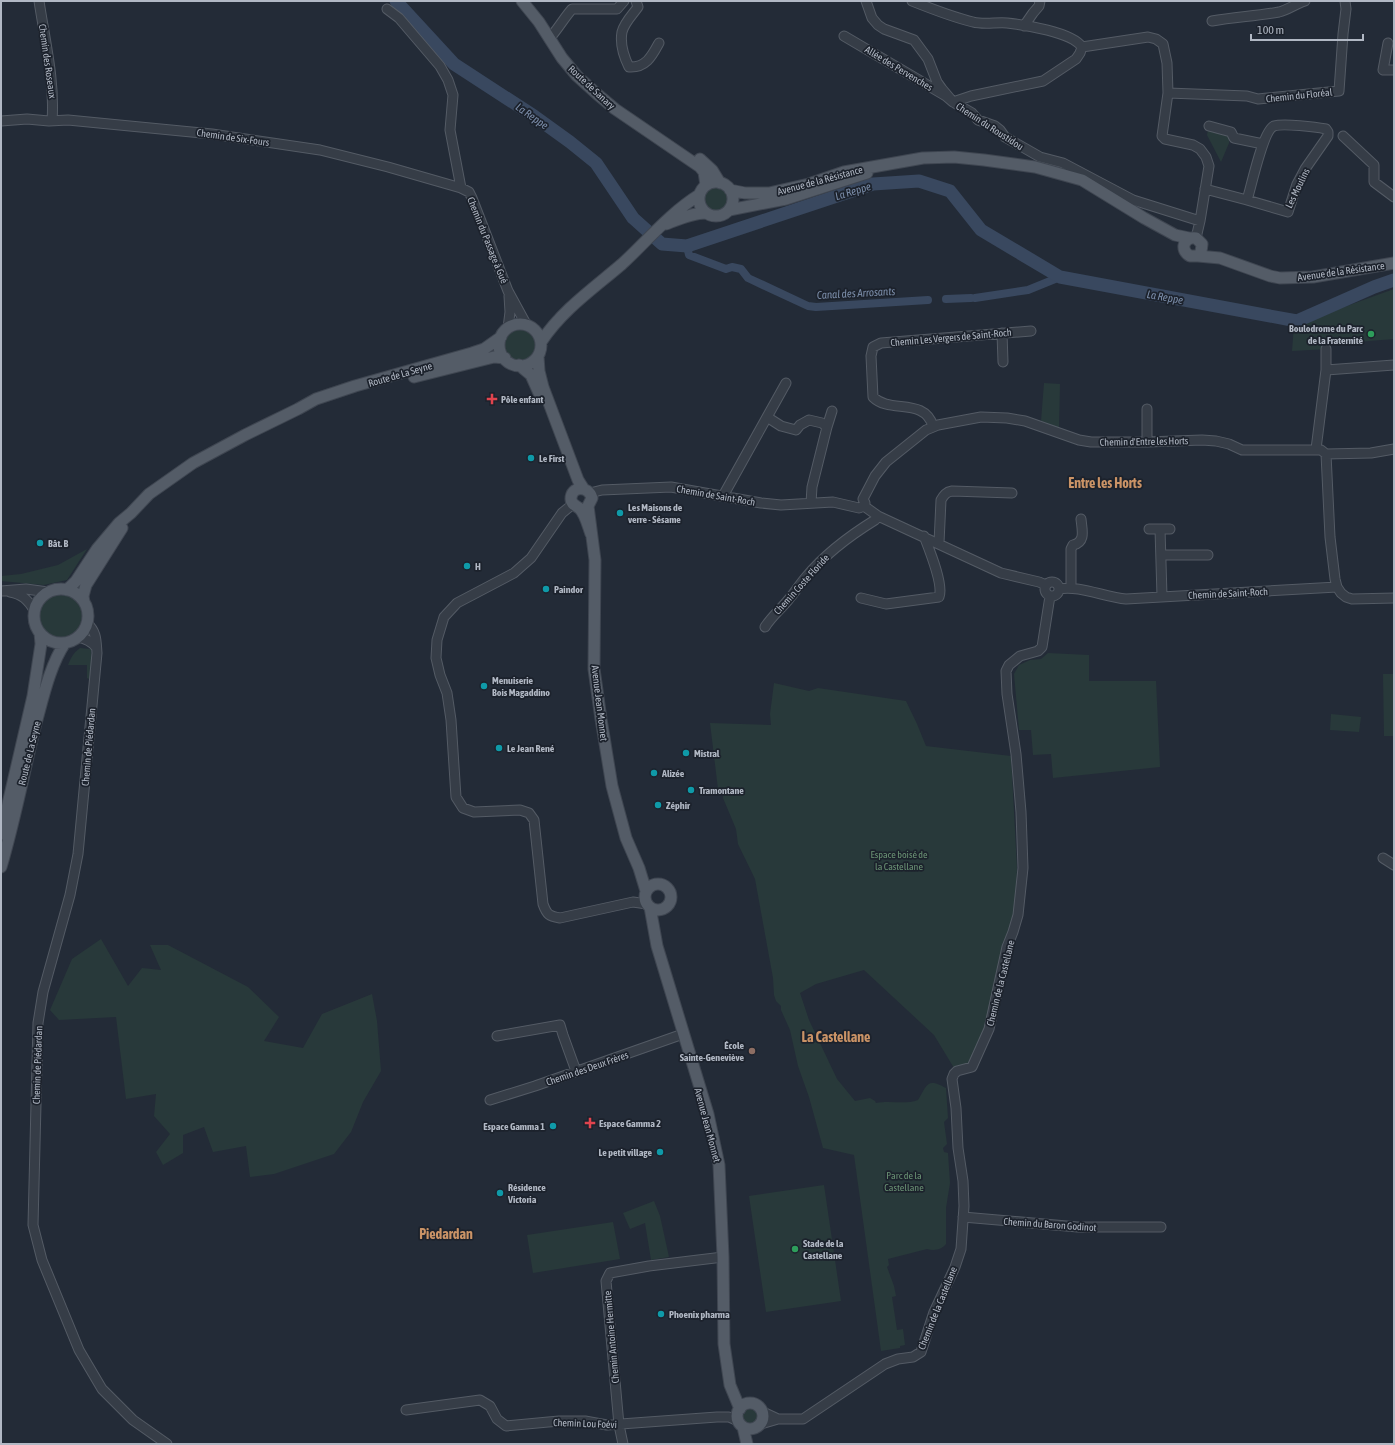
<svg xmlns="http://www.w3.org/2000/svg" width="1395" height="1445" font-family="'Asap Condensed',sans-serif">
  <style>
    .green { fill: #28393a }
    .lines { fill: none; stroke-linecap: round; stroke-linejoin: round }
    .canal { stroke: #39485f; stroke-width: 8 }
    .river { stroke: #39485f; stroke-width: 13 }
    .minor-casing { stroke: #545b65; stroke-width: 11 }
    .major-casing { stroke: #3f4651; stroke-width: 13 }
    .minor { stroke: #363d47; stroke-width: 9 }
    .major { stroke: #545c67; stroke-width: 11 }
    .leisure-dot { fill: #2e9e5b; stroke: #1c222c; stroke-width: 1.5 }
    .health-dot { fill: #e0444e; stroke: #1c222c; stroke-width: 1.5 }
    .culture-dot { fill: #0f9aa8; stroke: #1c222c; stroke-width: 1.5 }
    .education-dot { fill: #8d6e63; stroke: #1c222c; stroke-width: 1.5 }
    .labels { text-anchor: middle; stroke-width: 3.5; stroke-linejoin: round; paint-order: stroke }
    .street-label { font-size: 10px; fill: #b1b8c4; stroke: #1c222c }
    .poi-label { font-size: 10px; font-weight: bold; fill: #b1b8c4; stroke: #1c222c; text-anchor: start }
    .park-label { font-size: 10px; fill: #6a9274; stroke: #1c222c }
    .water-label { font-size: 11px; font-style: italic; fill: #7c8eaa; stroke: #1c222c }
    .district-label { font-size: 14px; font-weight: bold; fill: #ca9366; stroke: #1c222c }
  </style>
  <rect width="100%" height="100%" fill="#232b37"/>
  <path class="green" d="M1208 130 1224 134 1229 138V143L1221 162 1207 135Z
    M699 199a17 17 0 1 1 34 0a17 17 0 1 1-34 0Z
    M1394 289V339L1332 344 1329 349 1292 351 1294 325Z
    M499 345a21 21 0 1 1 42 0a21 21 0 1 1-42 0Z
    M1044 383 1060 384 1059 428 1041 421Z
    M87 549 67 580 44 585 1 581V576L21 574 58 565Z
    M34 616a27 27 0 1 1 54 0a27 27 0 1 1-54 0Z
    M80 648 91 649 92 663 89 679 87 678V665H68C71 658 73 653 80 648Z
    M1048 653 1089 655V681H1156L1160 767 1053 778 1051 754 1033 755 1031 730H1019L1014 674 1019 665 1030 660 1041 659Z
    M1383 674H1394V736H1384Z
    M774 683 809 691 818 688 906 701 917 724 926 746 1011 756 1017 868 1016 893 1013 917 995 997 972 1065 957 1068H954L934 1035 864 970 816 984 800 993 809 1020 837 1079 855 1101 870 1098 875 1101 876 1103C891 1100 904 1105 918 1100 927 1085 927 1077 946 1088L948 1118 944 1122 947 1144 943 1148 944 1152 948 1153 950 1183 946 1208V1244C941 1250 934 1251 927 1249L888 1259 889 1265 887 1267 894 1286 896 1296 892 1297 897 1330 903 1329 905 1345 900 1346V1348L881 1351 854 1155 823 1148 809 1097 798 1066 790 1030 781 1010V1006L776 1001 774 995 773 978 755 879 738 844 736 829 723 798 724 789H718L710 723 771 725 770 714Z
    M1331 714 1361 717 1359 732 1330 730Z
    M101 939 128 986 142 968 161 970 150 945H168L248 987 279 1017 264 1041 303 1048 322 1014 372 994 377 1021 381 1071 363 1102 351 1132 334 1154 274 1174 250 1177 246 1146 213 1152 204 1127 183 1135V1153L163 1165 156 1152 170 1134 154 1116 156 1094 126 1099 116 1017 59 1020 50 1010 72 959Z
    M824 1185 841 1301 766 1312 749 1196Z
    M654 1201 660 1216 669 1257 651 1260 645 1223 630 1229 623 1213Z
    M613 1222 620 1259 533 1273 527 1235Z
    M742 1417a8 8 0 1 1 16 0a8 8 0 1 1-16 0Z"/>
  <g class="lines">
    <path class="canal" d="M687 246 689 255 726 269 732 267 741 269 748 278 808 306 816 307 928 300
      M975 298 1028 290 1060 277
      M946 299 971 298"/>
    <path class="river" d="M396 1 454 64 534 116 570 142 596 163 633 218 662 244 687 246 873 184 919 181 950 191 981 230 1060 277 1297 321 1374 287 1394 280"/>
    <defs>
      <path id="minor" d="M39 1C45 41 55 81 52 121
        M636 1 638 7C633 14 624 23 622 32 620 43 624 57 629 67 646 68 652 56 659 43
        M866 1 872 18 878 25 884 29 914 40 928 59 937 82 942 89 953 102 972 113 978 120 995 126 1000 130 1005 137 1040 157 1063 163 1133 200 1200 221
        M387 9 399 18 440 66 448 80 453 95 450 130 461 188
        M1212 21C1234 17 1257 16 1279 12 1288 10 1295 4 1305 1
        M1024 26 1033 13 1039 6 1040 1
        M844 36 946 96 953 102 971 96 1043 81 1076 59 1080 53 1082 47C1072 32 1025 25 1007 23 996 22 984 25 973 22 952 17 932 9 912 1
        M549 39C558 29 564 18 572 9H617L624 1
        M1388 43 1383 70H1394
        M1082 47 1148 37 1156 39 1163 44 1167 63 1168 93 1162 136 1165 139 1193 145 1200 149 1206 157 1209 166 1200 221 1196 238
        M1168 93 1247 96 1258 99 1339 91 1343 34 1346 9 1345 1
        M1 121 27 119 49 121 68 120 212 134 320 150 388 167 461 188 469 192 472 198 508 291 526 324
        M1209 126 1231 132 1234 138 1263 144
        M1343 136 1374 165V182L1394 197
        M1205 189 1247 200C1251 188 1263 130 1274 126 1283 123 1316 127 1326 129L1328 132V136L1305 169 1297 184 1288 212 1247 200
        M508 328 510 312 509 296
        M1002 333 1003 362
        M1326 370 1394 365
        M767 417 786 383
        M933 426C924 397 890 414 873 397L871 356 873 347 881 343 1031 331
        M827 427 832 411
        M1147 442V409
        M1316 449 1326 370V349
        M1326 454 1371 453 1394 449
        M590 493 602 490 671 487 761 503 781 505 833 502 859 508 864 506 865 503 863 499
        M723 496 767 417 781 426 796 430 800 425 809 420 822 423 827 427 812 487 811 503
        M863 499 875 476 886 462 926 430 938 425 981 417 1007 418 1025 421 1079 440 1091 442H1147L1202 440 1216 441 1229 444 1242 450H1321L1326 454 1330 537 1335 579 1337 587 1341 593 1346 597 1352 599 1394 598
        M573 504 562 513 531 558 514 573 457 603 444 617 437 640 436 658 440 675 447 693 451 720 456 797 463 808 474 812 520 810 529 813 534 820 543 904C547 915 549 916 560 918L633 902 647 904
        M864 506 878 516 1001 573 1039 582 1046 585
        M1149 529H1170
        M1160 529 1162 596
        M939 543 941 500C944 495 946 492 952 491L1012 493
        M1161 555H1208
        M1045 589a7 7 0 1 1 14 0a7 7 0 1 1-14 0Z
        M1071 588V549L1073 545C1086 542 1082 530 1081 519
        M1059 589C1078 585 1105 597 1126 599L1337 587
        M1 591 26 589 48 592
        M10 592C22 594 28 600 34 610
        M861 598 886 604 939 597C944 585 929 549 924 536
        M87 623C97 632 96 641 97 653L78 854 70 895 43 992 38 1023 33 1225 42 1260 79 1350 102 1389 133 1420 167 1444
        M765 627C772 616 781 609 789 599 795 592 800 584 806 577 826 553 849 536 875 520L878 516
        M78 637C86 639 91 641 96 647
        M1383 858 1394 865
        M497 1036 560 1025 563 1035 576 1071
        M490 1100 535 1086 683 1034
        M963 1217 1078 1227H1161
        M406 1410 480 1400 490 1406 497 1419 506 1426 559 1421H585L607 1425 717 1417H729L738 1421
        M763 1412 778 1419
        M761 1424 778 1419H803L885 1364 898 1359 913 1357 921 1352 934 1312 955 1267 961 1249 964 1206 963 1181 958 1148 956 1108 952 1079 954 1074 957 1071 972 1067 989 1029 1007 947 1013 932 1018 915 1023 868 1021 812 1016 754 1007 694 1006 671 1009 665 1020 656 1038 651 1042 647 1050 596
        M623 1444 619 1425 606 1281 610 1273 649 1266 723 1257"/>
      <path id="major" d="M522 1 539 22 562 58 577 76 597 94 615 109 700 167 704 172 706 185
        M700 159 712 170 720 183
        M699 199a17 17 0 1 1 34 0a17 17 0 1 1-34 0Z
        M730 190 745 193H769L809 184 844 172 923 158 954 157 984 160 1035 167 1082 180 1144 218 1175 235 1189 238
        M729 210 786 199 867 173
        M666 224C679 219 693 213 706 213
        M1198 256 1201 252 1202 244 1196 238C1184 236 1179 250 1190 256H1198L1220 258 1270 276 1280 278 1313 277 1394 263
        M499 345a21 21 0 1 1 42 0a21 21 0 1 1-42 0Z
        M541 342C562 310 594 288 622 264 647 241 670 213 699 195
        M538 356 539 371 543 387 578 480 583 488
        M519 365 531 375 539 393
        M414 377 494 357 505 358
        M591 534C588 526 585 513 579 508 575 505 571 504 571 499 571 486 588 485 592 498L588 506 595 560 594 669 601 719 612 786 626 838 639 868 646 891
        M34 616a27 27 0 1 1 54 0a27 27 0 1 1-54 0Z
        M67 590 76 581 97 549 119 523 131 513 149 494 193 463 245 435 298 409 316 399 355 386 472 353 484 349 501 337
        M84 602 83 596 86 585 122 528
        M1 834 33 696 41 644 40 633
        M1 867C15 820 24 771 36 723 43 698 50 665 65 643
        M645 897a13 13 0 1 1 26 0a13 13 0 1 1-26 0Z
        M650 907 657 946 708 1114 719 1165 723 1257 724 1344 730 1385 740 1409
        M737 1416a13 13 0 1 1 26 0a13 13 0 1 1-26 0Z
        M743 1427 747 1444"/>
    </defs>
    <use href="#minor" class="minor-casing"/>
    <use href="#major" class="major-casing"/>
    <use href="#minor" class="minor"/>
    <use href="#major" class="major"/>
  </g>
  <g class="leisure-dot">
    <circle cx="1371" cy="334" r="4"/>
    <circle cx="795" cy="1249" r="4"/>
  </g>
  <g class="health-dot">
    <path d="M490 393h4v4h4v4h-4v4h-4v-4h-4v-4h4z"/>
    <path d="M588 1117h4v4h4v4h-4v4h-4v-4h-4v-4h4z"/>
  </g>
  <g class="culture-dot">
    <circle cx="531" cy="458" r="4"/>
    <circle cx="620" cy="513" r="4"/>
    <circle cx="40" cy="543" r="4"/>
    <circle cx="467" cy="566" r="4"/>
    <circle cx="546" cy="589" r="4"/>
    <circle cx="484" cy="686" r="4"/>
    <circle cx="499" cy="748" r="4"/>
    <circle cx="686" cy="753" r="4"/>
    <circle cx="654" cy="773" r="4"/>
    <circle cx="691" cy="790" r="4"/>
    <circle cx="658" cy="805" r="4"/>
    <circle cx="553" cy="1126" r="4"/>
    <circle cx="660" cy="1152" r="4"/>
    <circle cx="500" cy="1193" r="4"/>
    <circle cx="661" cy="1314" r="4"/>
  </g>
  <circle class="education-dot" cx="752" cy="1051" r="4"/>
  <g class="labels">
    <g class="street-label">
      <text transform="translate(48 61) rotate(82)" y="4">Chemin des Roseaux</text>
      <text transform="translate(899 68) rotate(31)" y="4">Allée des Pervenches</text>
      <text transform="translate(592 87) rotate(43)" y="4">Route de Sanary</text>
      <text transform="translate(1299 95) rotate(-6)" y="4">Chemin du Floréal</text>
      <text transform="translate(990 126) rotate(33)" y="4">Chemin du Roustidou</text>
      <text transform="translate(233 137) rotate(8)" y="4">Chemin de Six-Fours</text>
      <text transform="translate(820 180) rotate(-15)" y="4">Avenue de la Résistance</text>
      <text transform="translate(1297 188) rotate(-64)" y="4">Les Moulins</text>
      <text transform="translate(488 240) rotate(68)" y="4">Chemin du Passage à Gué</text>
      <text transform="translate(1341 271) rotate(-8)" y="4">Avenue de la Résistance</text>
      <text transform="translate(951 337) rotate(-5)" y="4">Chemin Les Vergers de Saint-Roch</text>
      <text transform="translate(400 374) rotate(-16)" y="4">Route de La Seyne</text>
      <text transform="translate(1144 441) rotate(-1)" y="4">Chemin d'Entre les Horts</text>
      <text transform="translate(716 495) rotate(10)" y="4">Chemin de Saint-Roch</text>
      <text transform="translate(801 584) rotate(-48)" y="4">Chemin Coste Floride</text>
      <text transform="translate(1228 593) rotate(-3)" y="4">Chemin de Saint-Roch</text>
      <text transform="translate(600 703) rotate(83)" y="4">Avenue Jean Monnet</text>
      <text transform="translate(88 747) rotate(-85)" y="4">Chemin de Piédardan</text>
      <text transform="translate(29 753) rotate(-76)" y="4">Route de La Seyne</text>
      <text transform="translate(1000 983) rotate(-76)" y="4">Chemin de la Castellane</text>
      <text transform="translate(37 1065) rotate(-88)" y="4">Chemin de Piédardan</text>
      <text transform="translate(587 1068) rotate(-19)" y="4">Chemin des Deux Frères</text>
      <text transform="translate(708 1125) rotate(75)" y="4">Avenue Jean Monnet</text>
      <text transform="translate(1050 1224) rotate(4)" y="4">Chemin du Baron Godinot</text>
      <text transform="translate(937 1308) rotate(-68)" y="4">Chemin de la Castellane</text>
      <text transform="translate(611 1337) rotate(-95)" y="4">Chemin Antoine Hermitte</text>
      <text transform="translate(585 1423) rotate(2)" y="4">Chemin Lou Foévi</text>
    </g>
    <g class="poi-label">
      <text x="1363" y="332" text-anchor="end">Boulodrome du Parc<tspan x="1363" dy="12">de la Fraternité</tspan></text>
      <text x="501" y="403">Pôle enfant</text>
      <text x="539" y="462">Le First</text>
      <text x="628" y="511">Les Maisons de<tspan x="628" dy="12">verre - Sésame</tspan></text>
      <text x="48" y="547">Bât. B</text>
      <text x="475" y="570">H</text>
      <text x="554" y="593">Paindor</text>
      <text x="492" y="684">Menuiserie<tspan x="492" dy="12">Bois Magaddino</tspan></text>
      <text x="507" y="752">Le Jean René</text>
      <text x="694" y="757">Mistral</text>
      <text x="662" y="777">Alizée</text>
      <text x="699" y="794">Tramontane</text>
      <text x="666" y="809">Zéphir</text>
      <text x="744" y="1049" text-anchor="end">École<tspan x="744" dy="12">Sainte-Geneviève</tspan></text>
      <text x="599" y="1127">Espace Gamma 2</text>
      <text x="545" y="1130" text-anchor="end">Espace Gamma 1</text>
      <text x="652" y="1156" text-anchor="end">Le petit village</text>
      <text x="508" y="1191">Résidence<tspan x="508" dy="12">Victoria</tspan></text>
      <text x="803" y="1247">Stade de la<tspan x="803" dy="12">Castellane</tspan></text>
      <text x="669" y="1318">Phoenix pharma</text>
    </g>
    <g class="park-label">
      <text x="899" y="858">Espace boisé de<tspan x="899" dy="12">la Castellane</tspan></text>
      <text x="904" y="1179">Parc de la<tspan x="904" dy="12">Castellane</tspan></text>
    </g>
    <g class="water-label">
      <text transform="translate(532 116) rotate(35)" y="4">La Reppe</text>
      <text transform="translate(853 191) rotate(-17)" y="4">La Reppe</text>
      <text transform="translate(856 293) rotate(-3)" y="4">Canal des Arrosants</text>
      <text transform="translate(1165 297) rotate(10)" y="4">La Reppe</text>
    </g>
    <g class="district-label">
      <text x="1105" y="488">Entre les Horts</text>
      <text x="836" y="1042">La Castellane</text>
      <text x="446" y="1239">Piedardan</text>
    </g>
  </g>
  <rect width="1395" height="1445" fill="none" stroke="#b1b8c4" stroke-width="4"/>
  <path d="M1251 34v6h112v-6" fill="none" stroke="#b1b8c4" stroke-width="2"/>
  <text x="1257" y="34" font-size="12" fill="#b1b8c4" stroke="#1c222c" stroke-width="3" paint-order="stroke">100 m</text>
</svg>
